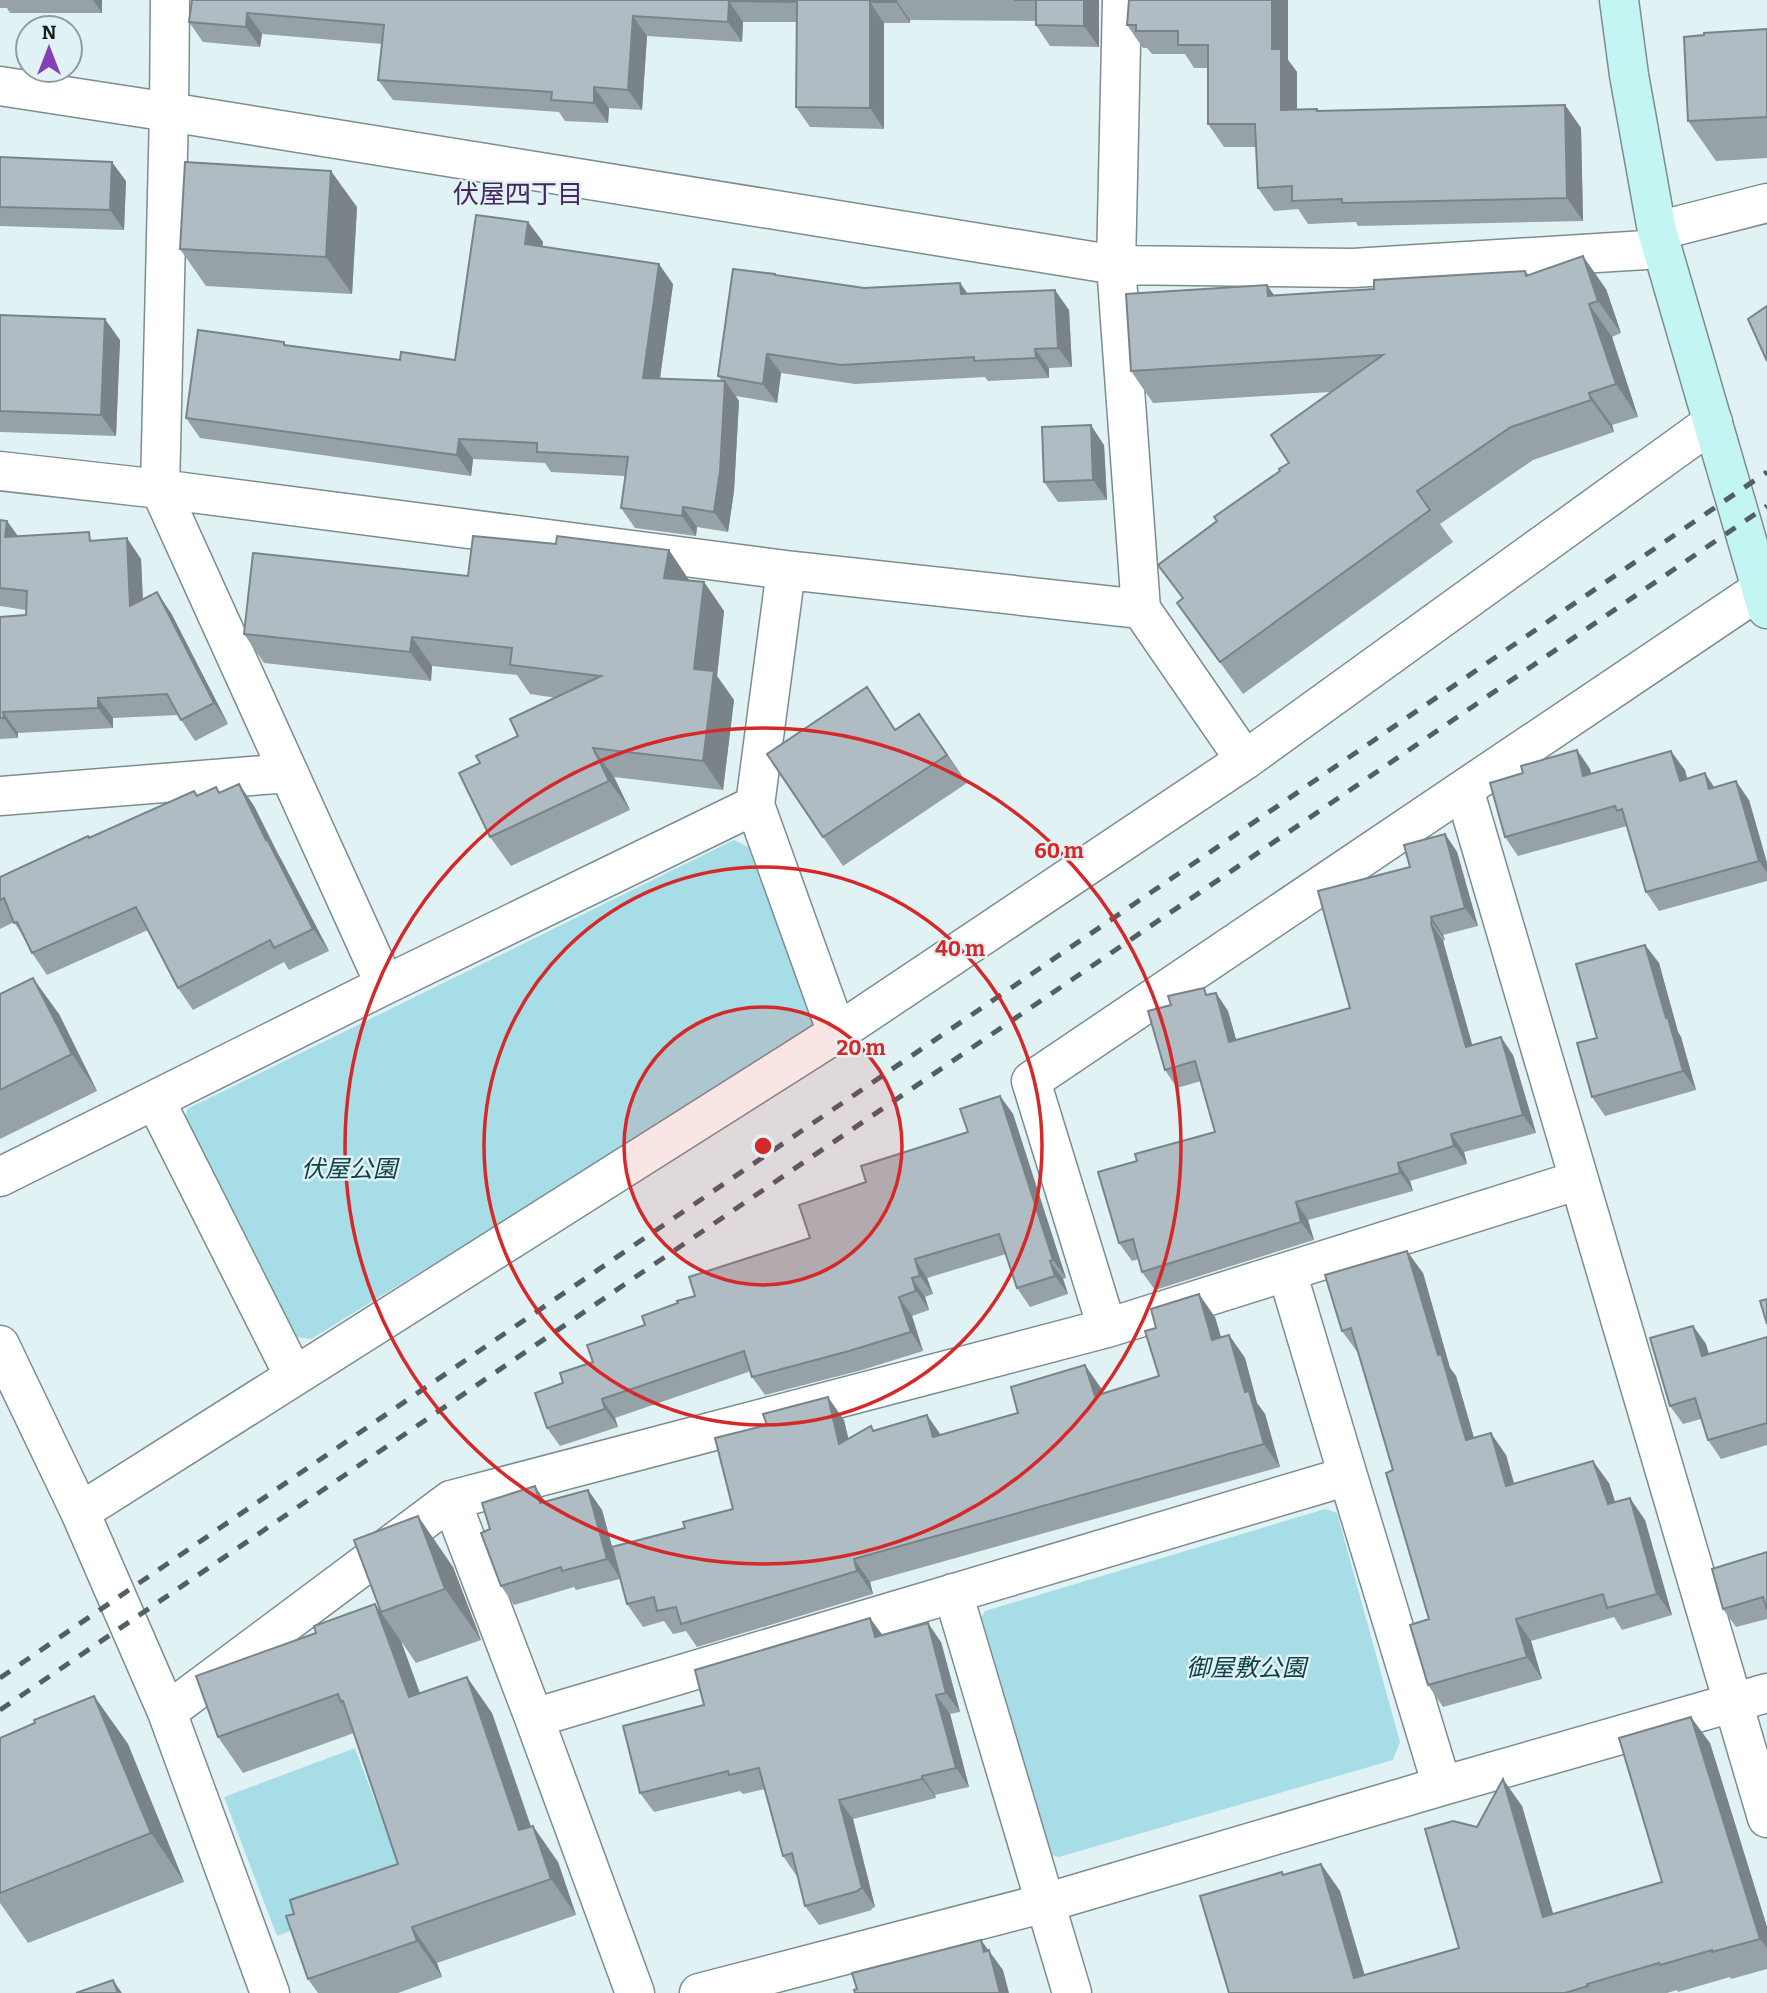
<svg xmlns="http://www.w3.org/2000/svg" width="1767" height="1993" font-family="Bitter,'Noto Sans JP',serif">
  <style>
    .green { fill: #a7dde6 }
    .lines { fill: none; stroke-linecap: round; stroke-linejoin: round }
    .street-casing { stroke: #7d8c8f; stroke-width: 41 }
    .secondary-casing { stroke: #7d8c8f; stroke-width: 41 }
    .street { stroke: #fff; stroke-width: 38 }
    .secondary { stroke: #c3f5f2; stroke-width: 38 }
    .rail { stroke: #555e60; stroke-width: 5; stroke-dasharray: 12 12; stroke-linecap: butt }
    .wall { fill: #96a2a8 }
    .shaded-wall { fill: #7a8488 }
    .building { fill: #afbcc3; stroke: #7a8488; stroke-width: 2 }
    .ring { fill: none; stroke: #d62828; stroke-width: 3.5 }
    .labels { text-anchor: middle; stroke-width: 5; stroke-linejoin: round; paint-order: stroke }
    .park-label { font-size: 24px; font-style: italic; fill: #0d4148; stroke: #e1f2f5 }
    .neighbourhood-label { font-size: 26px; fill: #46265e; stroke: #e1f2f5 }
    .centre { fill: #d62828; stroke: #e1f2f5; stroke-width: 3.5 }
    .ring-label { font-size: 21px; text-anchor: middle; font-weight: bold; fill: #d62828; stroke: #e1f2f5; stroke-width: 5; stroke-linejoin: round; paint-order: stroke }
  </style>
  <rect width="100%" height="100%" fill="#e1f2f5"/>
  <path class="green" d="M734 840 752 849 815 1030 311 1339 290 1336 185 1129 187 1109Z
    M1325 1509 1337 1513 1400 1742 1393 1760 1059 1857 1044 1853 975 1630 985 1611Z
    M355 1748 407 1887 277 1936 224 1797Z"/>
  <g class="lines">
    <defs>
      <path id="street" d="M170 0 169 112 160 489 385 985
        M1122 0 1116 265 1141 609 1245 760 1713 422
        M0 86 169 112 1116 265 1353 268 1662 249
        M1657 231 1767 203
        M0 471 160 489 786 570 1141 609
        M1761 589 1464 789 1767 1818
        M0 796 289 773
        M837 1033 1245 760
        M155 1100 294 1376
        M0 1177 385 985 755 805
        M1287 1272 1348 1476
        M1107 1328 1031 1081 1464 789
        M0 1345 80 1512 167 1712 270 1993
        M80 1512 837 1033 755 805 786 570
        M953 1593 1072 1993
        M167 1712 451 1500
        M534 1718 1348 1476 1442 1786
        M635 1993 534 1718 451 1500 1107 1328 1579 1180
        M699 1993 1045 1903 1442 1786 1767 1693"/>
      <path id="secondary" d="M1619 0 1629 75 1657 231 1767 609"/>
    </defs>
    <use href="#street" class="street-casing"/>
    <use href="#secondary" class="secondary-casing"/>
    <use href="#street" class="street"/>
    <use href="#secondary" class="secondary"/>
    <path class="rail" d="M0 1678 1767 472
      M0 1710 1767 506"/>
  </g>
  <path class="wall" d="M0 0H102V13H10L7 8H0Z
    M192 0H1099V47L1050 46 1036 25V21L910 20V23H884V129L810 127 796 107 797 22H743L742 42 647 36 642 110 609 108 608 123 565 121 559 112 393 100 378 80 382 44 262 34 260 47 203 42 189 22Z
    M1288 0V60L1297 72V110L1317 109 1318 111 1565 105 1581 128 1583 221 1358 226 1356 222 1308 224 1298 209 1274 211 1258 188 1256 147H1224L1208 124V68H1194L1185 54H1152L1147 48H1143L1127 25Z
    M1767 29V158L1716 161 1688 121Z
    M0 157 126 181 124 230 0 226Z
    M357 207 352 294 206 286 180 249Z
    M528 222 543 242 542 247 673 284 660 379 722 381 718 376 775 274 777 276 864 288 960 283 968 294 1069 310 1072 367 1049 368V378L988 381 985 377 855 384 781 373 777 403 736 396 739 401 734 491 728 532 697 527 696 536 635 528 621 508 625 476 551 472 545 463 473 459 471 476 200 438 186 418 400 360H455Z
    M1525 271 1529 275 1606 289 1621 333 1612 337 1638 417 1612 425 1614 432 1533 460 1440 524 1453 542 1243 694 1177 603 1183 599 1158 565 1217 521 1280 471 1289 463 1330 392 1153 403 1131 371 1274 295 1374 289Z
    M0 315 120 340 116 436 0 432Z
    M1104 445 1107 500 1058 502 1044 482Z
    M0 520 7 521 18 536 95 540 141 559 143 599 171 613 228 724 195 741 178 715 113 718V728L18 733V738L0 739V617L26 615V610L0 606Z
    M556 544 669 550 689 580 704 582 724 611 717 676 734 700 723 790 614 777 630 810 511 866 490 837 480 763 518 736 557 698 530 694 517 675 432 666 431 681 264 663 244 634 468 576Z
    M919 714 967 783 843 866 823 837 896 729Z
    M1577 750 1590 769 1591 774 1685 770 1687 779 1715 787 1749 800 1767 863V881L1659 911 1646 892 1627 826 1518 856 1505 837 1523 773Z
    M239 784 254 806 277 852 282 861 329 951 289 970 284 962 193 1010 178 988 148 930 47 975 32 953 25 939 14 922 0 929V877L90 838 216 787 220 793Z
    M1445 834 1457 852 1478 926 1443 935 1445 940 1443 941 1472 1045 1513 1055 1536 1133 1464 1152 1467 1164 1410 1181 1413 1191 1308 1220 1314 1240 1155 1290 1142 1272 1139 1259 1132 1261 1119 1243 1137 1161 1215 1132 1201 1081 1177 1088 1165 1070 1209 994 1216 993 1228 1011 1236 1040 1350 1008 1410 867Z
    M1645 945 1659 963 1678 1032 1681 1037 1696 1090 1605 1116 1592 1097 1597 1038Z
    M0 994 59 1014 97 1091 0 1139Z
    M1000 1096 1013 1114 1066 1278 1063 1279 1068 1294 1030 1307 1017 1288 1006 1254 927 1278 933 1294 925 1297 929 1310 912 1316 923 1351 862 1370 765 1395 752 1377 751 1371 615 1418 618 1427 560 1446 547 1428 563 1383 678 1303 695 1296 810 1238 866 1182 968 1132Z
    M1423 1273 1450 1368 1456 1376 1474 1438 1506 1455 1514 1484 1609 1483 1615 1502 1645 1520 1672 1615 1622 1630 1614 1617 1531 1641 1542 1679 1443 1707 1428 1685 1429 1619 1393 1470 1358 1352V1353L1342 1331Z
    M1215 1317 1221 1337 1229 1335 1245 1358 1257 1403 1265 1414 1280 1467 870 1582 873 1594 697 1647 686 1631 673 1634 664 1621 643 1627 627 1604 620 1579 576 1590 574 1587 514 1605 501 1586 490 1529 535 1486 545 1502 588 1490 602 1510 612 1547 685 1528 733 1509 844 1420 848 1439 871 1426 874 1431 940 1435 1101 1388 1103 1394 1159 1376Z
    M1693 1326 1706 1344 1708 1354 1767 1337V1445L1721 1459 1708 1440 1701 1419 1683 1424 1670 1406Z
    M1767 1552V1619L1736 1627 1723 1609Z
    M453 1567 481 1640 416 1663 401 1641 420 1693 492 1713 531 1826 558 1862 576 1915 437 1963 442 1977 398 1993H318L308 1979 294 1914 398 1864 354 1733 243 1773 218 1737 316 1633 375 1604 380 1611Z
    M882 1635 941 1642 960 1712 950 1714 969 1787 935 1795 936 1798 853 1819 875 1907 871 1909 872 1910 819 1925 805 1906 797 1875H796L783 1856 765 1789 743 1794 740 1791 654 1812 640 1793 704 1705Z
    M94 1696 128 1744 184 1882 28 1943 0 1903V1738L35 1723Z
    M1710 1743 1767 1927V1969L1731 1979 1730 1977 1678 1992 1677 1990 1667 1993H1229L1282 1872 1284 1875 1321 1864 1340 1891 1364 1975 1459 1948 1477 1827 1522 1806 1553 1914 1662 1882Z"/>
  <path class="shaded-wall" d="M93 0H102V13Z
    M896 0 910 20V23L896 2Z
    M1084 0H1099V47L1084 26Z
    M1272 0H1288V60L1297 72V134L1281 110 1272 49Z
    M729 1 743 22 742 42 728 22Z
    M870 2 884 23V129L870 108Z
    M247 13 262 34 260 47 246 27Z
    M633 16 647 36 642 110 628 90Z
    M594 87 609 108 608 123 594 103Z
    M1565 105 1581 128 1583 221 1567 198Z
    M112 162 126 181 124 230 110 210Z
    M331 171 357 207 352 294 326 257Z
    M528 222 543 242 539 264 525 244Z
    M1583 256 1606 289 1621 333 1598 301Z
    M659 264 673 284 657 399 643 378Z
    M960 283 974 303 961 294Z
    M1267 285 1290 318 1268 296Z
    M1055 290 1069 310 1072 367 1058 348Z
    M1589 304 1612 337 1638 417 1616 384Z
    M105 319 120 340 116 436 101 415Z
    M1035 349 1049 368V378L1036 358Z
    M767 354 781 373 777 403 763 384Z
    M725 381 739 401 734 491 728 532 714 512Z
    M1589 393 1612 425 1614 432 1591 400Z
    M1091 425 1104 445 1107 500 1093 480Z
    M459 439 473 459 471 476 457 455Z
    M683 507 697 527 696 536 682 516Z
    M7 521 22 542 5 537Z
    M127 538 141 559 144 627 130 606Z
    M669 550 689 580 685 607 664 578Z
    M704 582 724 611 717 676 734 700 723 790 703 761 694 669Z
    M157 592 171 613 228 724 214 703Z
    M412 637 432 666 431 681 410 652Z
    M98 698 113 718V728L98 708Z
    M3 712 18 733V738L4 718Z
    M919 714 939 742 967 783 947 755Z
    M593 748 614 777 630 810 609 781Z
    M1577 750 1590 769 1596 795 1583 776Z
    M1671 751 1685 770 1693 800 1680 781Z
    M1705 773 1718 793 1709 789Z
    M1736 781 1749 800 1767 863V873L1759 861Z
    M239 784 254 806 277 852 282 861 329 951 313 929 266 840Z
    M1445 834 1457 852 1478 926 1465 908Z
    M1431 917 1443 935 1445 940 1432 922Z
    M1431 923 1443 941 1478 1065 1466 1047Z
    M1645 945 1659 963 1678 1032 1681 1037 1696 1090 1683 1071 1666 1018Z
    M33 978 59 1014 97 1091 72 1054Z
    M1216 993 1228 1011 1242 1060 1229 1042Z
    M1501 1037 1513 1055 1536 1133 1523 1115Z
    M1000 1096 1013 1114 1066 1278 1053 1260Z
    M1451 1134 1464 1152 1467 1164 1454 1146Z
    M1398 1163 1410 1181 1413 1191 1400 1173Z
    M1296 1202 1308 1220 1314 1240 1301 1222Z
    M1407 1251 1423 1273 1450 1368 1456 1376 1481 1462 1466 1440 1438 1355Z
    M915 1259 927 1278 933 1294 920 1276Z
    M1050 1261 1063 1279 1068 1294 1055 1276Z
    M912 1278 925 1297 929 1310 916 1291Z
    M1199 1294 1215 1317 1228 1362 1212 1340Z
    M899 1297 912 1316 923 1351 911 1332Z
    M1693 1326 1706 1344 1715 1374 1702 1356Z
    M1229 1335 1245 1358 1257 1403 1265 1414 1280 1467 1264 1444 1245 1392Z
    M1085 1365 1101 1388 1111 1419 1095 1396Z
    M828 1397 844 1420 855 1466 839 1444Z
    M602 1399 615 1418 618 1427 605 1409Z
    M927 1415 943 1438 933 1437Z
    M1491 1433 1506 1455 1521 1508 1506 1486Z
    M1593 1461 1609 1483 1623 1526 1608 1504Z
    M535 1486 548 1506 540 1503Z
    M588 1490 602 1510 621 1579 607 1559Z
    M1630 1498 1645 1520 1672 1615 1657 1594Z
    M418 1516 453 1567 481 1640 445 1589Z
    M854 1559 870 1582 873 1594 857 1571Z
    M375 1604 401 1641 434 1733 409 1697Z
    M870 1618 884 1637H875Z
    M1516 1619 1531 1641 1542 1679 1527 1657Z
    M928 1623 941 1642 960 1712 946 1693Z
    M467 1677 492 1713 544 1866 519 1830Z
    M936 1695 950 1714 969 1787 956 1768Z
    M94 1696 128 1744 184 1882 151 1833Z
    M1691 1717 1710 1743 1767 1927V1948L1760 1939Z
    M922 1776 935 1795 936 1798 922 1779Z
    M1503 1779 1522 1806 1562 1944 1543 1917Z
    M839 1800 853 1819 875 1907 862 1888Z
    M533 1826 558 1862 576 1915 551 1879Z
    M1321 1864 1340 1891 1370 1993 1354 1978Z
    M412 1927 437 1963 442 1977 417 1941Z
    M981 1940 1003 1970 1009 1993H1000L984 1952Z
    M113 1980 122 1993H118Z"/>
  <path class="building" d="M192 0H896V2H870V108L796 107 797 2 729 1 728 22 633 16 628 90 594 87V103L551 100 552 92 378 80 384 25 247 13 246 27 189 22Z
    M1014 0H1084V26L1036 25V0Z
    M1129 0H1272V49H1281V110L1317 109V111L1565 105 1567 198 1342 203V199L1292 201V186L1258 188 1255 124H1208V45H1178V31H1136V25H1127Z
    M1767 29V117L1688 121 1684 37 1704 35V33Z
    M0 157 112 162 110 210 0 207Z
    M185 162 331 171 326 257 180 249Z
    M476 215 528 222 525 244 659 264 643 378 725 381 720 471 714 512 683 507 682 516 621 508 628 457 537 452V443L459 439 457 455 186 418 198 330 284 342V345L400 360 401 352 455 360Z
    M1583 256 1598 301 1589 304 1616 384 1589 393 1591 400 1511 427 1417 491 1430 510 1220 662 1177 603 1183 598 1158 565 1217 521 1214 517 1280 471 1279 469 1289 463 1271 435 1383 355 1131 371 1126 294 1267 285 1268 296 1374 289V280L1525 271 1526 276Z
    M733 269 775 274V275L864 288 960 283 961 294 1055 290 1058 348 1035 349 1036 358 974 361V357L841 365 767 354 763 384 718 376Z
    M1767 306V361L1748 319Z
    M0 315 105 319 101 415 0 411Z
    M1091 425 1093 480 1044 482 1042 427Z
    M0 520 7 521 5 537 89 532 90 541 127 538 130 606 157 592 214 703 181 720 167 694 98 698V708L3 712 4 718H0V617L26 615 27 591 0 588Z
    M473 536 556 544 557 536 669 550 664 578 704 582 694 669 714 671 703 761 593 748 609 781 490 837 459 773 480 763 476 756 518 736 510 719 601 676 510 665 512 648 412 637 410 652 244 634 253 553 468 576Z
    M867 687 895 730 919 714 947 755 823 837 767 754Z
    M1577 750 1583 776 1671 751 1680 781 1705 773 1709 789 1736 781 1759 861 1646 892 1622 809 1617 811 1615 806 1505 837 1490 783 1523 773 1521 766Z
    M239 784 266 840 267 839 313 929 274 948 270 940 178 988 136 907 32 953 17 922 14 923 4 898 0 900V877L88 836 89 838 194 791 197 796 216 787 219 793Z
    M1445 834 1465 908 1431 917 1432 922 1431 923 1466 1047 1501 1037 1523 1115 1451 1134 1454 1146 1398 1163 1400 1173 1296 1202 1301 1222 1142 1272 1133 1239 1119 1243 1098 1172 1137 1161 1135 1154 1215 1132 1195 1061 1165 1070 1148 1011 1171 1005 1168 996 1204 988 1206 995 1216 993 1229 1042 1350 1008 1318 891 1410 867 1404 845Z
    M1645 945 1666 1018H1668L1683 1071 1592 1097 1577 1043 1597 1038 1576 964Z
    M33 978 72 1054 0 1090V994Z
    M1000 1096 1053 1260 1050 1261 1055 1276 1017 1288 999 1234 915 1259 920 1276 912 1278 916 1291 899 1297 911 1332 849 1351 752 1377 744 1351 602 1399 605 1409 547 1428 535 1393 563 1383 560 1373 593 1362 587 1345 645 1325 642 1316 678 1303 677 1301 695 1296 689 1277 810 1238 799 1205 866 1182 861 1166 968 1132 960 1109Z
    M1407 1251 1438 1355 1441 1354 1466 1440 1491 1433 1506 1486 1593 1461 1608 1504 1630 1498 1657 1594 1607 1608 1603 1594 1516 1619 1527 1657 1428 1685 1410 1625 1429 1619 1386 1473 1393 1470 1351 1328 1342 1331 1325 1275Z
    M1199 1294 1212 1340 1229 1335 1245 1392 1249 1391 1264 1444 854 1559 857 1571 681 1624 676 1607 657 1611 654 1597 627 1604 612 1547 685 1528 683 1522 733 1509 715 1438 767 1425 763 1414 828 1397 839 1444 871 1426 873 1431 927 1415 933 1437 1018 1413 1011 1387 1085 1365 1095 1396 1159 1376 1145 1331 1156 1328 1151 1309Z
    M1767 1299V1324L1760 1301Z
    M1693 1326 1702 1356 1767 1337V1423L1708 1440 1695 1398 1670 1406 1650 1338Z
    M535 1486 540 1503 588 1490 607 1559 562 1571 561 1567 501 1586 481 1533 490 1529 482 1503Z
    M418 1516 445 1589 381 1612 354 1540Z
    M1767 1552V1610L1763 1597 1723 1609 1712 1569Z
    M375 1604 409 1697 467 1677 519 1830 533 1826 551 1879 412 1927 417 1941 308 1979 286 1916 294 1914 290 1900 398 1864 343 1701 341 1702 338 1694 218 1737 196 1676 316 1633 314 1626Z
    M870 1618 875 1637 928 1623 946 1693 936 1695 956 1768 922 1776V1779L839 1800 862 1888 858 1890V1891L805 1906 792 1853 783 1856 759 1768 729 1775 728 1771 640 1793 623 1726 704 1705 695 1670Z
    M94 1696 151 1833 0 1893V1738L35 1723 34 1720Z
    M1691 1717 1760 1939 1712 1952V1950L1660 1965 1659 1963 1587 1984 1588 1986 1565 1993H1229L1200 1896 1282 1872 1283 1875 1321 1864 1354 1978 1459 1948 1425 1829 1453 1821 1477 1827 1503 1779 1543 1917 1662 1882 1619 1738Z
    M981 1940 984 1952 989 1950 1000 1993H855L854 1990 857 1989 852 1973Z
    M113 1980 118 1993H76Z"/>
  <circle cx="763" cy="1146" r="139" fill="#d62828" fill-opacity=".12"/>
  <g class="ring">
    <circle cx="763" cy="1146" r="139"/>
    <circle cx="763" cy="1146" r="279"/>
    <circle cx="763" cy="1146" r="418"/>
  </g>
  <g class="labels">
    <g class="park-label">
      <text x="349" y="1177">伏屋公園</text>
      <text x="1246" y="1676">御屋敷公園</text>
    </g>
    <g class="neighbourhood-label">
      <text x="518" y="203">伏屋四丁目</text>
    </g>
  </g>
  <circle cx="763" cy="1146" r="10" class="centre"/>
  <g class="ring-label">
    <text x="1059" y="858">60 m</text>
    <text x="960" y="956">40 m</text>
    <text x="861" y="1055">20 m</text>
  </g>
  <g transform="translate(49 49)"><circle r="33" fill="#e1f2f5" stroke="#909d9f" stroke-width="2"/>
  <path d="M0-5L12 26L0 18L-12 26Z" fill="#8541b4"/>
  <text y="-10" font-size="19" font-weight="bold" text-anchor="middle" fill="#171d1e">N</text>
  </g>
</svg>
